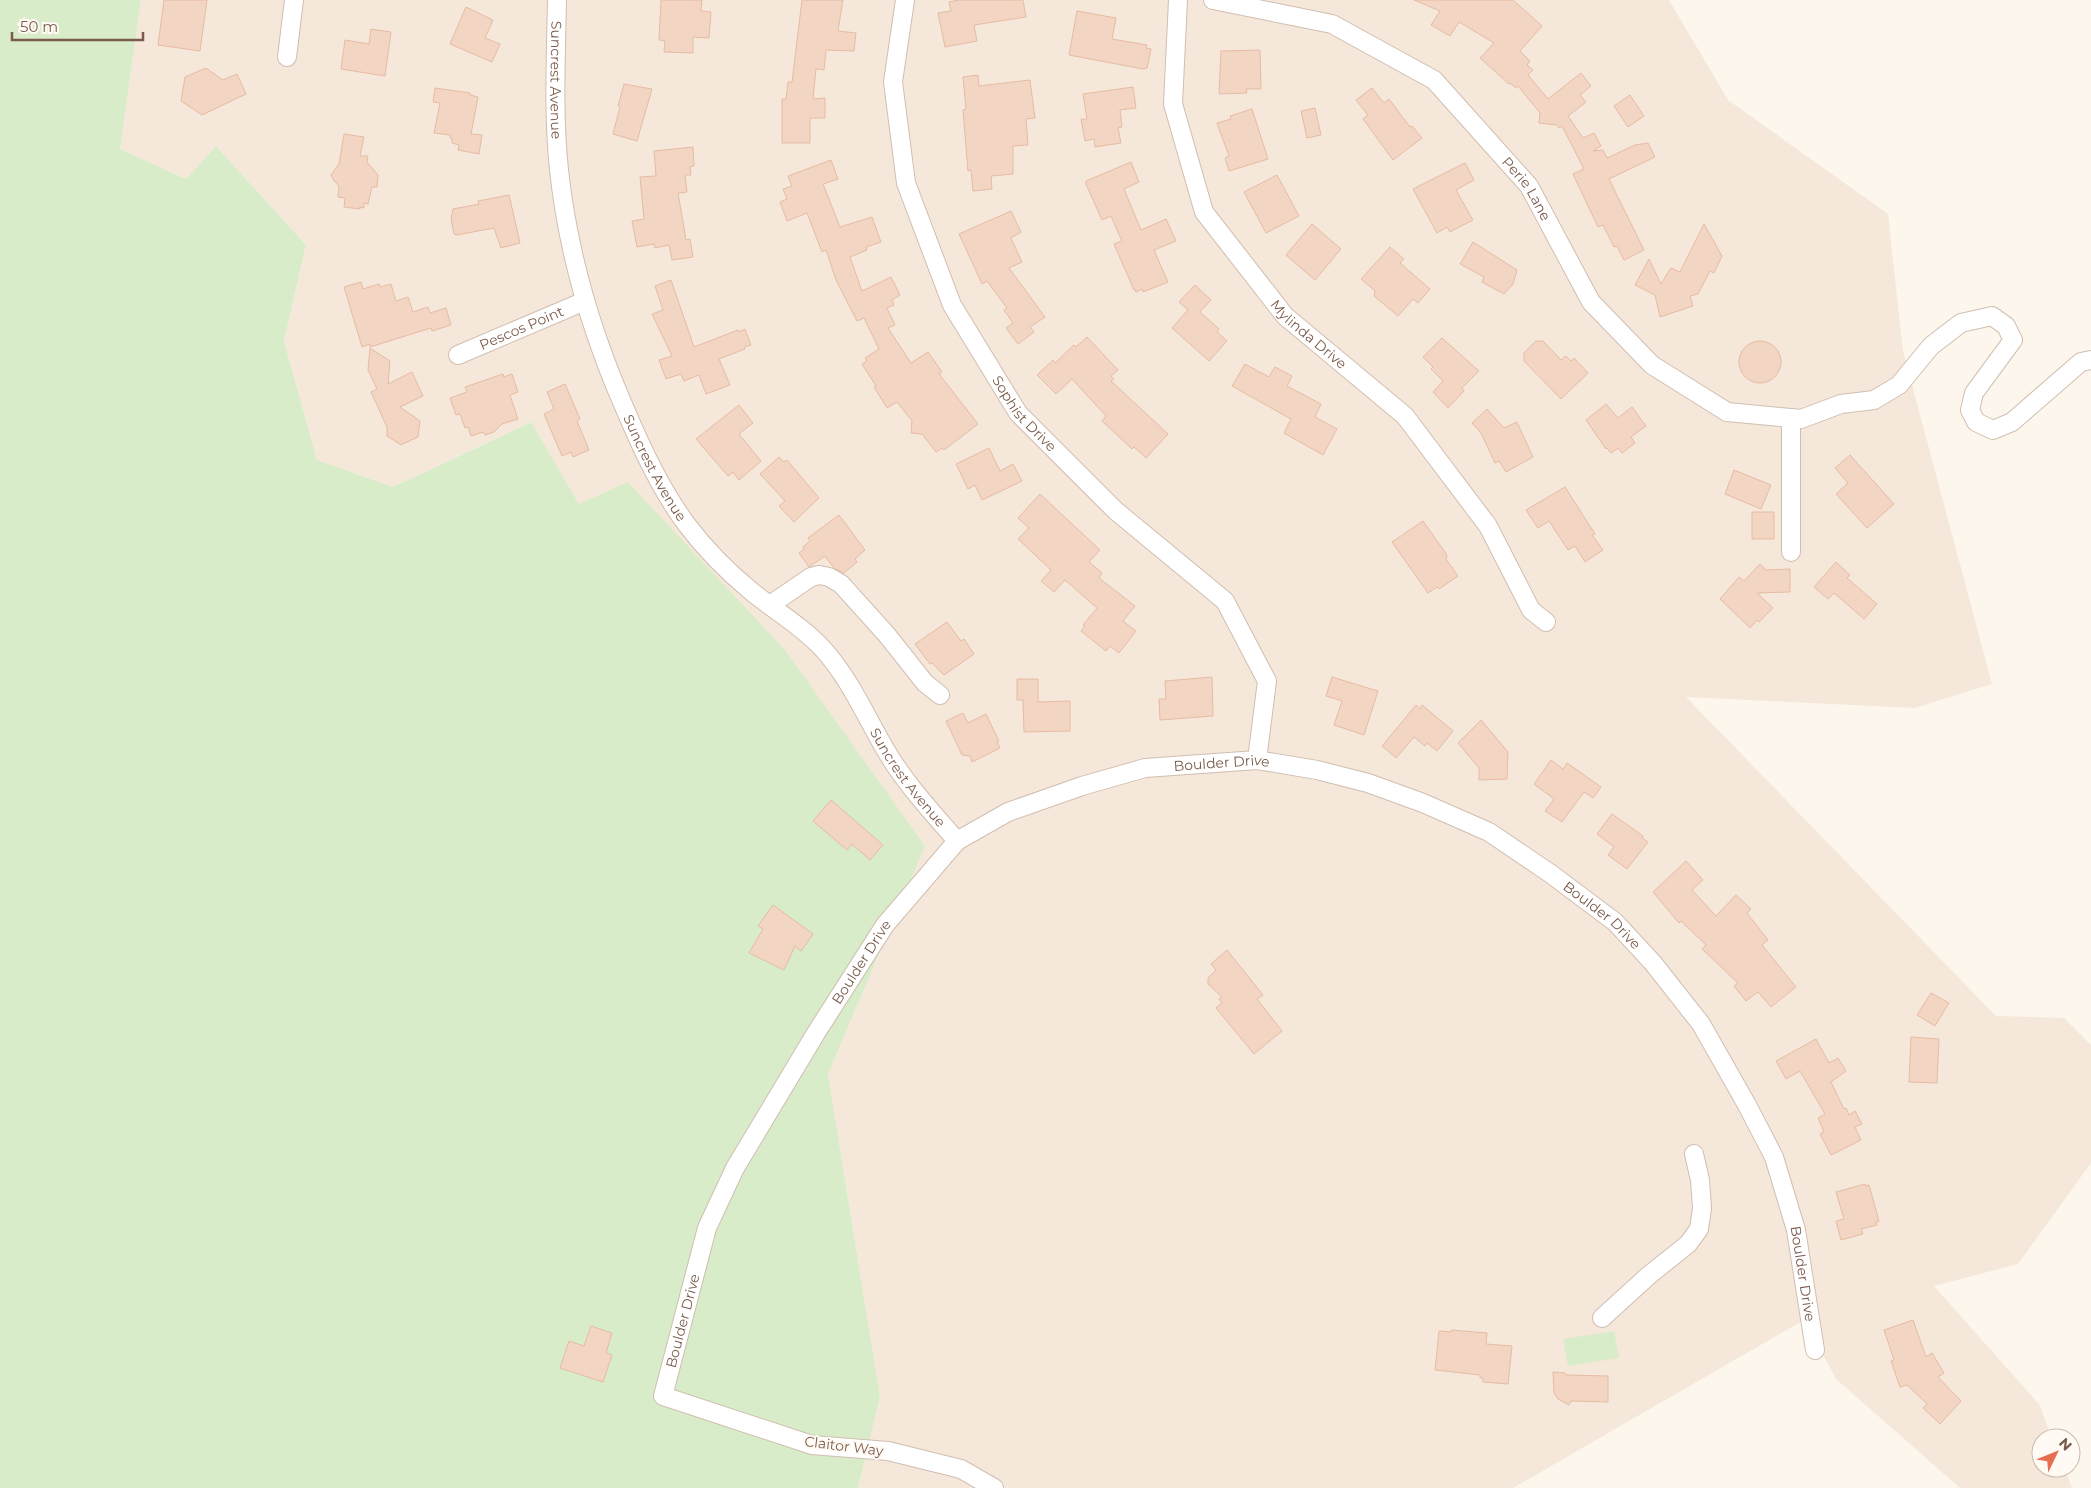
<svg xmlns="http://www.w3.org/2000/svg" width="2091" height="1488" font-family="Montserrat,sans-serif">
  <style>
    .residential { fill: #f5e8da }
    .green { fill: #d8ecc9 }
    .building { fill: #f3d5c3; stroke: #e6bba3 }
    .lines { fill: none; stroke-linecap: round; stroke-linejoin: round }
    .minor-casing { stroke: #d1beb0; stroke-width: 20 }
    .minor { stroke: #fff; stroke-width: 18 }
    .labels { text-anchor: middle; stroke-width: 4; stroke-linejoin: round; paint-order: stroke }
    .street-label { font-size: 14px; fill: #7a5c4d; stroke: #fffaf3 }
  </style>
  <rect width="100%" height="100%" fill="#fdf6ec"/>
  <path class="residential" d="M141 0H1669L1728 100 1888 214 1903 351 1992 684 1915 708 1686 697 1996 1016 2064 1018 2091 1045V1163L2018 1264 1934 1286 2039 1404 2052 1438H2041V1468H2064L2072 1488H1960L1836 1379 1804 1320 1513 1488H858L880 1397 828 1074 925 846 579 504 530 422 393 487 317 460 284 341 306 245 216 146 186 179 120 149Z"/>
  <path class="green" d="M0 0H141L120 149 186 179 216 146 306 245 284 341 317 460 393 487 531 422 579 504 628 482 785 650 925 846 828 1074 880 1397 858 1488H0Z
    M1614 1331 1619 1358 1568 1366 1563 1339Z"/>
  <path class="building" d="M164 0H207L200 51 158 45Z
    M661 0H702L701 11 711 12 709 38 693 37V53L664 52 665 41 659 40Z
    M802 0H843L838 31 856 33 854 51 826 50 824 70 816 69 813 99 825 98V118H810V143H782V99H786L788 82H792Z
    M958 0H1023L1026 17 974 25 977 41 945 47 938 13 951 11 949 2Z
    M1414 0H1513L1542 26 1520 51 1530 61 1527 65 1533 70 1528 75 1548 99 1581 73 1591 86 1580 95 1586 102 1568 116 1583 138 1594 133 1601 146 1593 151 1603 150 1607 158 1635 145 1648 143 1655 157 1609 179 1644 250 1624 260 1617 246 1614 247 1603 225 1598 227 1573 174 1584 169 1562 126 1559 128 1557 125 1539 123 1540 113 1518 86 1516 88 1510 83 1509 84 1480 58 1494 43 1459 22 1450 36 1431 25 1440 11Z
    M466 7 493 20 485 38 500 44 492 62 450 44Z
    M1077 11 1116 18 1112 39 1147 45 1146 48 1151 49 1147 68 1143 69 1069 55Z
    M371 29 391 32 385 76 341 69 345 40 369 44Z
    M1260 50 1261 89H1246L1247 93 1219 94 1221 51Z
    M206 68 223 80 237 74 246 94 202 115 181 101 185 77Z
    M978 75 979 86 1030 80 1035 118 1026 119 1028 145 1013 146V174L991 176 992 189 973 191 971 170 968 171 965 135 963 110 966 109 963 77Z
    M624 84 652 89 637 141 613 134 620 107 618 106Z
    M1133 87 1136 108 1120 110 1122 127 1118 128 1121 143 1095 147 1094 139 1085 141 1081 119H1087L1083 94Z
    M435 88 470 93V95L478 97 471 134 482 135 479 154 458 150 459 145 452 143V138H450V135L434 133 440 103 433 102Z
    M1372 88 1384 103 1389 99 1410 127 1412 126 1422 138 1393 160 1363 119 1368 115 1356 100Z
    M1630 95 1644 116 1628 127 1614 106Z
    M1315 108 1321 135 1307 138 1301 111Z
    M1252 109 1268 159 1229 171 1225 158 1229 156 1217 123 1231 119 1230 116Z
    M344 134 364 137 360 156H368L367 162 378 175 377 187H372L368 204 364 203V208L360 207V209L344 207 345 198 338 197 339 186 334 181 331 175 339 164Z
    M693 147 694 166 690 167 691 175H685L687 192 678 193 686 240 690 239 693 257 672 260 669 245 655 248 654 244 637 247 632 221 644 219 640 177 656 176 654 151Z
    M831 160 838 179 823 184 840 227 872 217 881 242 866 247 867 250 850 257 862 291 891 277 900 295 892 300 894 305 887 308 895 325 888 328 911 363 928 352 942 372 939 374 978 424 944 450 942 448 936 452 922 434 911 433 912 421 897 402 887 408 874 387 876 386 862 364 867 361 865 358 879 349 864 318 857 321 836 280 826 250 822 252 807 213 787 221 780 202 787 199 783 189 792 186 788 176Z
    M1131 162 1139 182 1124 189 1141 230 1166 219 1176 241 1154 250 1168 282 1143 292 1142 289 1136 292 1135 289 1134 290 1114 244 1122 241 1111 216 1102 220 1086 184V181Z
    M1465 163 1474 180 1456 190 1473 220 1450 232 1447 227 1437 233 1413 189Z
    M1277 175 1299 216 1266 233 1244 192Z
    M509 195 520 243 501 248 494 228 457 235 454 234 451 219 453 209 479 204 478 201Z
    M1011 211 1021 232 1011 238 1022 262 1009 268 1045 317 1030 327 1034 332 1018 344 1006 328 1013 323 1004 310 1007 308 987 281 982 284 959 234Z
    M1312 224 1341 249 1315 280 1286 255Z
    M1704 224 1722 256 1714 273 1710 271 1698 294 1690 296 1693 306 1660 317 1655 295 1635 285 1649 259 1661 284 1671 268 1680 272Z
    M1473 242 1517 270 1513 284 1504 294 1482 282 1484 277 1460 264Z
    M1390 247 1404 259 1400 263 1430 289 1418 303 1413 299 1398 316 1374 296 1375 291 1361 279Z
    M671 280 694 347 738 330 739 332 745 329 751 345 744 347 745 349 719 359 730 385 706 394 699 375 684 381 681 374 666 379 659 360 672 356 652 314 663 310 655 286Z
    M361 282 363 289 379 284 380 287 391 284 396 301 408 297 413 312 428 307 430 313 446 308 451 325 432 331 431 328 370 347V344L362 347 344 287Z
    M1195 285 1211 300 1200 312 1219 329 1217 332 1227 341 1209 361 1172 328 1188 310 1179 302Z
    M1087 337 1118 370 1111 376 1114 379 1111 381 1168 434 1146 458 1134 447 1132 449 1102 421 1106 416 1072 379 1056 394 1037 375 1053 360 1055 363 1074 345 1076 347Z
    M1442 338 1479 371 1462 388 1464 391 1448 408 1433 392 1443 381 1431 369 1433 367 1423 357Z
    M1739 362a21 21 0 1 1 42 0a21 21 0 1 1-42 0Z
    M1536 341H1543L1561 360 1566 356 1571 361 1574 358 1588 373 1561 399 1524 361V353Z
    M370 348 390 361 388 384 412 372 423 396 400 407 420 421 418 437 401 445 387 436V427L371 392 377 389 368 370Z
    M1245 364 1269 377 1275 367 1292 376 1287 386 1321 404 1315 417 1337 429 1323 455 1284 433 1291 419 1232 386Z
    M503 374 504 377 512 374 518 392 510 395 518 419 502 424 494 432 485 435 483 432 471 436 468 427 465 428 460 414 456 415 450 398 467 392 465 387Z
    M565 384 580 419 577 421 589 450 573 457 571 452 562 456 544 414 554 409 547 392Z
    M1606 404 1618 418 1632 407 1646 426 1631 437 1635 443 1622 453 1618 448 1611 453 1607 448 1606 449 1586 420Z
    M739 405 753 423 739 434 761 461 739 480 733 472 728 476 696 439Z
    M1487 409 1504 428 1517 422 1533 457 1506 472 1499 461 1495 463 1481 433 1472 423Z
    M989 448 1000 471 1013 464 1022 481 982 500 975 485 968 489 956 464Z
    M1850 455 1894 504 1867 528 1836 494 1848 483 1835 468Z
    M779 457 784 462 787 460 819 498 794 522 779 506 785 501 760 474Z
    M1734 470 1771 485 1761 509 1725 494Z
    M1565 487 1595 534 1592 535 1603 550 1585 562 1575 546 1568 550 1549 521 1538 528 1526 510Z
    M1040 494 1100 550 1089 562 1102 573 1099 578 1135 606 1123 621 1136 631 1119 653 1110 646 1106 651 1081 631 1085 626 1083 625 1097 608 1065 580 1054 592 1041 581 1051 570 1018 539 1029 528 1018 518Z
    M1752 512H1774V539H1752Z
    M839 515 865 550 855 559 857 562 844 573 834 568 825 556 809 567 799 553 804 549 803 547 810 541 808 538Z
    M1423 521 1447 555 1446 559 1458 576 1439 589 1437 587 1428 593 1392 542Z
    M1836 562 1850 575 1847 578 1877 604 1864 619 1834 593 1828 599 1814 587Z
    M1760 564 1766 570 1790 569V592L1757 593 1773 608 1759 622 1757 620 1750 628 1720 599 1739 577 1744 581Z
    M947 622 961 641 964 639 974 654 944 675 932 663 930 664 915 644Z
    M1212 677 1213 716 1160 720 1159 699H1166L1165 681Z
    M1332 677 1378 691 1364 735 1334 725 1342 701 1326 696Z
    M1017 679H1038V702L1070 701V731L1024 732 1023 700H1017Z
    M1416 705 1420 709 1422 705 1453 731 1437 751 1427 743 1425 746 1414 737 1396 758 1382 746Z
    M963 713 968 723 986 714 999 741 997 742 1000 748 972 762 970 756 962 755 946 721Z
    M1481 720 1508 752 1507 779 1479 780V768L1458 743Z
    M1551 760 1563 769 1567 763 1601 787 1593 798 1584 792 1562 822 1545 811 1554 799 1534 784Z
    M831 800 883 845 870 860 852 844 847 850 813 821Z
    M1612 814 1643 836 1642 838 1648 842 1627 869 1608 855 1614 847 1597 834Z
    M1686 861 1703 880 1692 890 1716 916 1736 895 1751 909 1747 913 1768 940 1762 945 1796 987 1771 1007 1758 992 1746 1001 1734 986 1738 983 1702 949 1706 945 1681 921 1679 923 1653 892Z
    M773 905 813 934 801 951 795 946 784 970 749 953 763 929 758 926Z
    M1227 950 1263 995 1257 999 1282 1031 1254 1054 1216 1008 1222 1003 1219 999 1222 997 1208 984V978L1216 970 1211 964Z
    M1931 993 1949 1003 1935 1026 1917 1015Z
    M1911 1037 1939 1039 1937 1083 1909 1082Z
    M1816 1039 1829 1063 1838 1058 1846 1071 1831 1082 1844 1109 1846 1108 1849 1115 1855 1111 1862 1124 1855 1127 1861 1140 1831 1155 1820 1134 1824 1132 1818 1118 1825 1114 1800 1071 1786 1079 1776 1061Z
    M1865 1184V1186L1869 1185 1879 1221 1876 1222 1877 1225 1861 1229 1863 1234 1841 1240 1836 1221 1844 1219 1836 1192Z
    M1913 1320 1926 1357 1932 1353 1944 1373 1938 1377 1961 1401 1940 1424 1923 1408 1927 1404 1907 1385 1900 1387 1891 1361 1894 1360 1884 1330Z
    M591 1326 612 1333 606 1353 612 1355 603 1382 560 1368 569 1341 584 1346Z
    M1451 1330 1487 1333 1486 1344 1512 1346 1508 1384 1483 1382V1378H1480V1375L1435 1370 1439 1331 1451 1332Z
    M1553 1372 1565 1373 1566 1375 1608 1376V1402L1571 1401 1569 1405 1558 1399 1554 1393Z"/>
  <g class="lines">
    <defs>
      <g id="minor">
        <path id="s1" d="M557 0C556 57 553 114 559 170 568 253 592 334 625 409 642 449 661 490 687 525 706 550 728 572 751 591 775 611 802 626 823 649 850 679 865 715 885 749 904 782 931 811 957 841"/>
        <path id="s2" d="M905 0 893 82 906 183 952 305 1018 413 1116 511 1225 601 1267 681 1257 760"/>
        <path id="s3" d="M1178 0 1173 104 1204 212 1285 316 1405 416 1488 526 1531 610 1546 622"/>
        <path id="s4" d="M1213 0 1332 24 1434 80 1529 186 1591 302 1652 365 1727 412 1801 419 1841 404 1874 400 1899 385 1931 346 1961 323 1992 316 2006 326 2013 340 1974 393 1970 410 1976 422 1993 430 2012 422 2081 362 2091 360"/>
        <path d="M287 57 294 0"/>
        <path id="s5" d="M458 355 585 301"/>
        <path d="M1791 552V418"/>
        <path d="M770 605 811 577 819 575 829 577 841 584 887 635 925 683 940 695"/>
        <path d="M1602 1318 1648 1276 1688 1244 1699 1229 1702 1208 1700 1180 1694 1154"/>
        <path id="s6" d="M994 1488 961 1469 888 1451 812 1445 663 1396 707 1228 735 1168 816 1033 885 925 957 841 1008 812 1082 786 1145 768 1257 760 1317 770 1368 783 1423 803 1489 832 1551 874 1615 922 1653 963 1701 1024 1747 1105 1774 1157 1796 1230 1815 1350"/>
      </g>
    </defs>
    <use href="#minor" class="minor-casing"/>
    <use href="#minor" class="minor"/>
  </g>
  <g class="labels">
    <g class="street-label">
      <text dy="5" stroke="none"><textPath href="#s1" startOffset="80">Suncrest Avenue</textPath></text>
      <text dy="5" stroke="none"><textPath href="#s4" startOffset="381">Perie Lane</textPath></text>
      <text dy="5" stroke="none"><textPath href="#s5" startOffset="69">Pescos Point</textPath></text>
      <text dy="5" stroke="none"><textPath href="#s3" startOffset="378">Mylinda Drive</textPath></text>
      <text dy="5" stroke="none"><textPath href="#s2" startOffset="446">Sophist Drive</textPath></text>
      <text dy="5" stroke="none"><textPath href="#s1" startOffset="485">Suncrest Avenue</textPath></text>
      <text dy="5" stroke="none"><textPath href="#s6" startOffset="1262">Boulder Drive</textPath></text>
      <text dy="5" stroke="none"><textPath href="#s1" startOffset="890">Suncrest Avenue</textPath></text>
      <text dy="5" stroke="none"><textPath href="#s6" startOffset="1682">Boulder Drive</textPath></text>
      <text dy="5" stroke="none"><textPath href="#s6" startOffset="828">Boulder Drive</textPath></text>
      <text dy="5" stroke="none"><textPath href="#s6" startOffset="2102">Boulder Drive</textPath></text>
      <text dy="5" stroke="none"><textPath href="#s6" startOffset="424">Boulder Drive</textPath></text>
      <text transform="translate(844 1446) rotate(7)" y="5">Claitor Way</text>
    </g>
  </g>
  <g transform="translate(2056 1453) rotate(47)"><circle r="24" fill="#fffaf3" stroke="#cabbb1"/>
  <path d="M0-4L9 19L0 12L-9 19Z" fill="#e76f51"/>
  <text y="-8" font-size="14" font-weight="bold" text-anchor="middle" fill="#7a5c4d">N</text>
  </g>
  <path d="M12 32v8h131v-8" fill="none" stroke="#7a5c4d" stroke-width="2.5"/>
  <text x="20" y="32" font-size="15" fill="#7a5c4d" stroke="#fffaf3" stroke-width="4" paint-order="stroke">50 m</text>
</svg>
